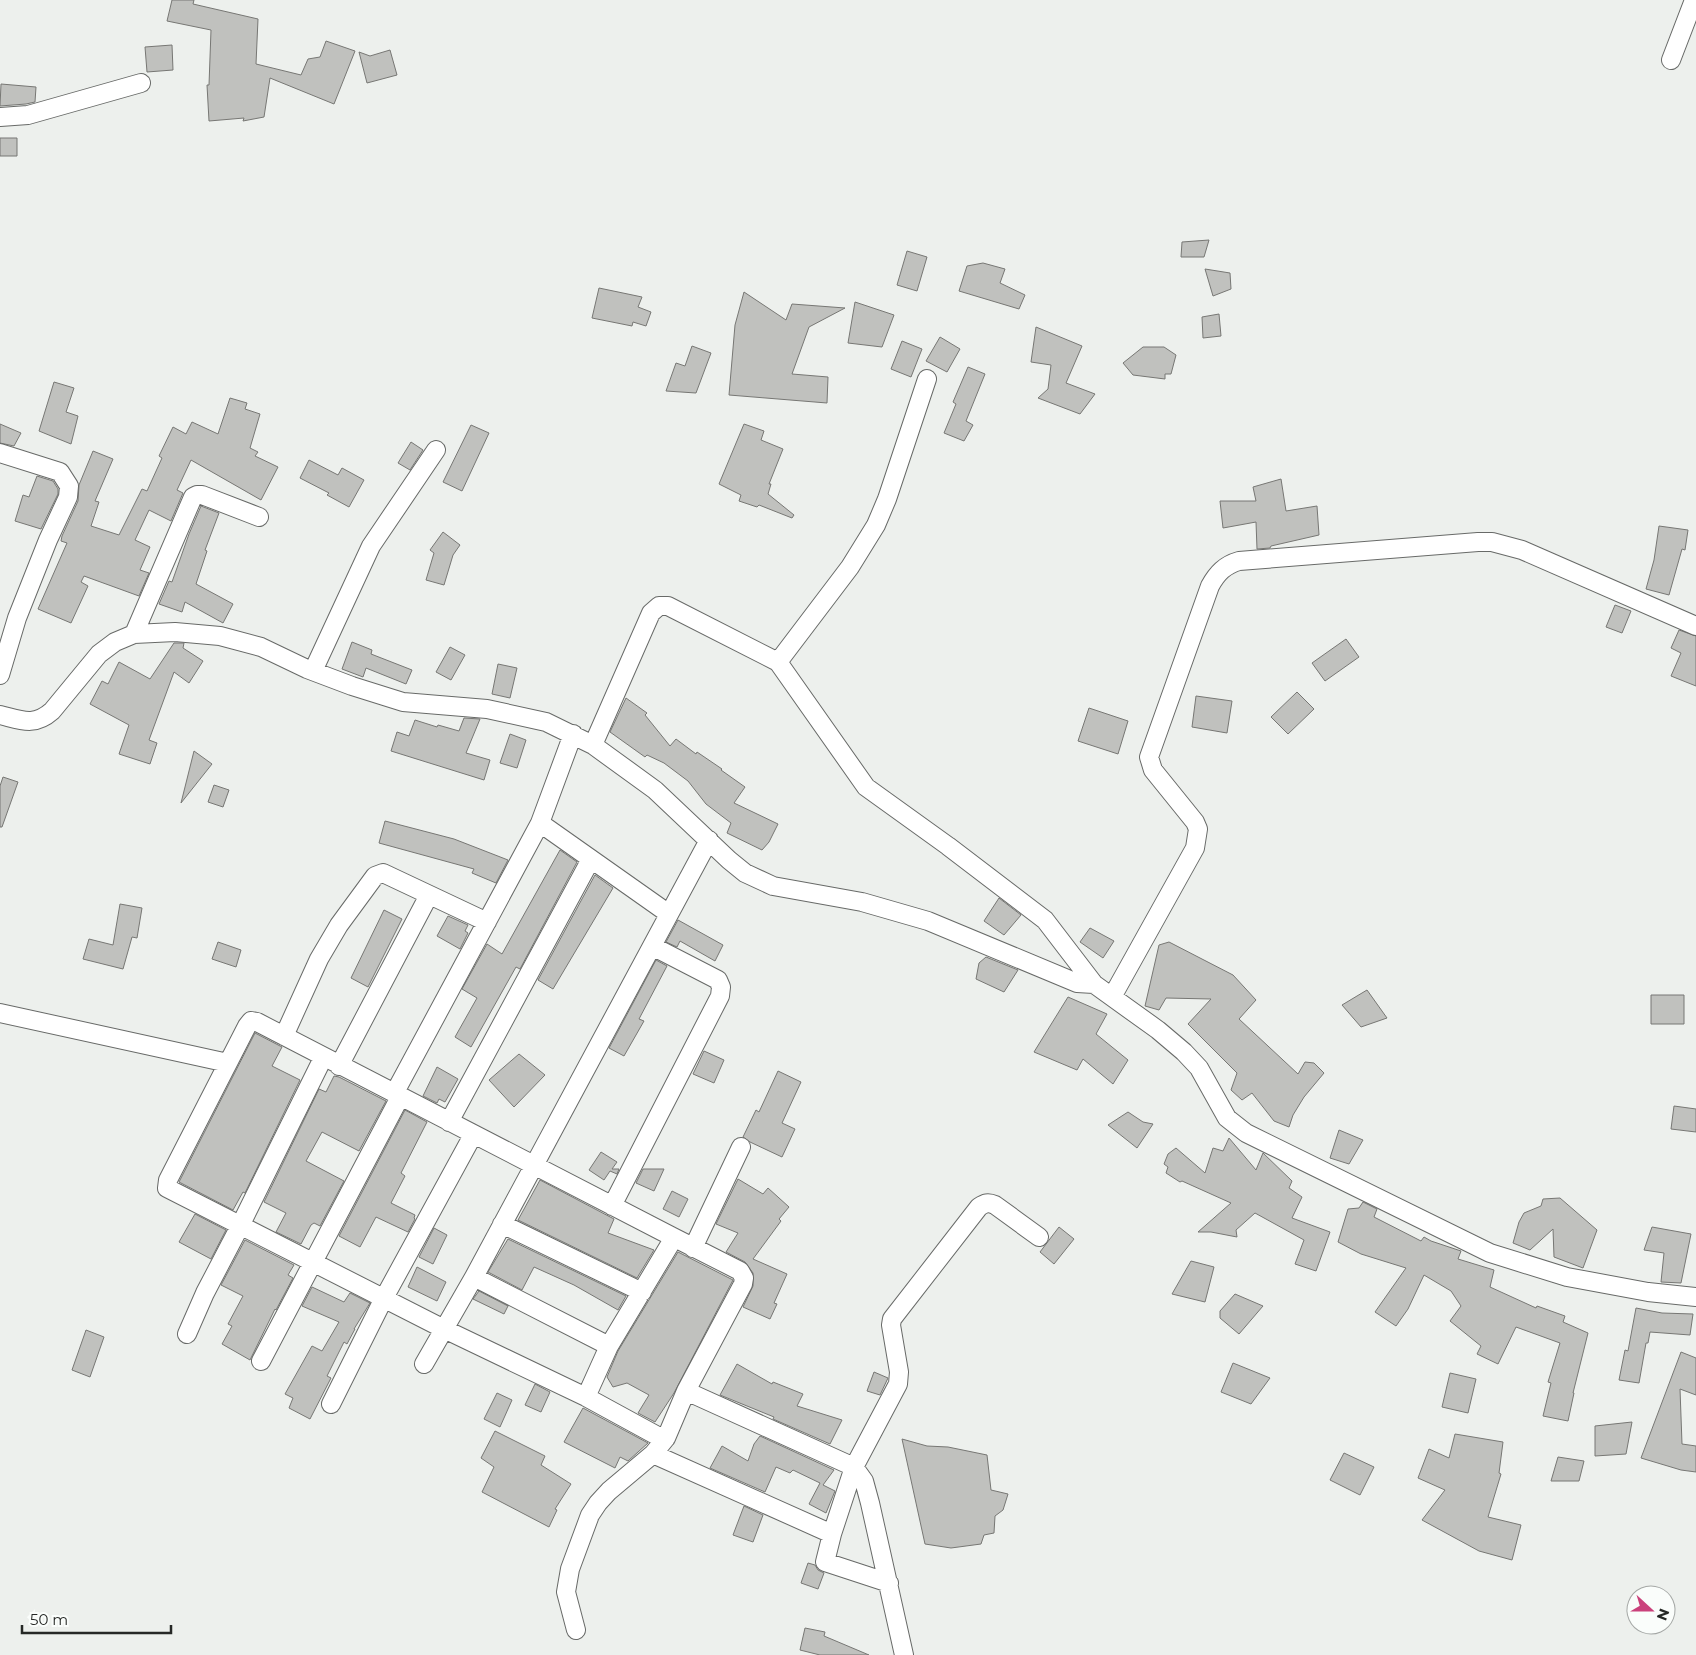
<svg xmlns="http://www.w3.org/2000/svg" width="1696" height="1655" font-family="Montserrat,sans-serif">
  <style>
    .building { fill: #c0c1be; stroke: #777774 }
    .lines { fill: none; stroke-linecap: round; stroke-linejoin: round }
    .minor-casing { stroke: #686a68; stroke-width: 20 }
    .minor { stroke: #fff; stroke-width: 18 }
  </style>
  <rect width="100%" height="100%" fill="#edf0ed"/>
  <path class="building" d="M172 0H194L193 4 258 19 256 64 301 75 308 59 320 57 326 41 355 51 334 104 270 78 264 117 243 121 244 118 209 121 207 85H209L211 30 167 21Z
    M172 45 173 70 147 72 145 47Z
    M390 50 397 75 367 83 359 52 370 56Z
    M1 84 36 87 35 102 26 104 0 106Z
    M0 138H17V156H0Z
    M1209 240 1204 257H1181L1182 242Z
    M907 251 927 257 917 291 897 285Z
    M983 263 1005 269 1000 283 1025 295 1019 309 959 291 967 266Z
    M1205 269 1230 273 1231 289 1213 296Z
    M599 288 642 297 638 307 651 312 646 326 633 322 632 326 592 318Z
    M744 292 786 320 792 304 845 308 809 327 792 374 828 377 827 403 729 395 735 325Z
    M855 302 894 315 882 347 848 343Z
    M1219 314 1221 336 1203 338 1202 317Z
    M1036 327 1082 346 1066 383 1095 394 1080 414 1038 398 1048 389 1051 365 1031 362Z
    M940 337 960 349 947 372 926 361Z
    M902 341 922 349 911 377 891 369Z
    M692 346 711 353 696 393 666 391 676 363 685 366Z
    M1143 347H1164L1176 355 1171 374H1165V379L1133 375 1123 363Z
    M968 367 985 374 966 421 973 425 964 441 944 433 956 404 953 402Z
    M54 382 74 388 66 412 78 416 71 444 39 431Z
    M230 398 247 403 245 409 260 414 250 448 258 452 255 456 278 467 261 500 191 460 177 490 183 493 171 521 149 510 135 540 150 547 140 570 149 573 139 596 84 576 81 582 88 586 71 623 38 609 67 543 61 541 62 536 78 501 79 485 93 451 113 459 95 501 99 502 91 526 119 535 142 489 147 491 162 458 159 456 173 427 186 434 192 422 218 434Z
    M0 424 21 433 14 446 0 443Z
    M744 424 764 431 761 440 783 449 769 484H771L768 494 794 515 792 518 759 505 757 507 739 501 741 495 719 484Z
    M471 425 489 433 462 491 443 482Z
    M411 442 423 450 410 470 398 463Z
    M309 460 338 475 342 468 364 480 349 507 327 495 329 493 300 478Z
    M37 476 53 481 58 489V494L41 529 15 521 23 495 29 497Z
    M1281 479 1286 511 1317 506 1319 535 1271 546 1270 548 1257 549 1256 522 1223 528 1220 501H1256L1253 487Z
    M201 506 219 513 205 550 207 551 196 584 233 604 223 623 185 602 182 612 159 604 169 581 172 582 189 534Z
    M1659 526 1688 530 1685 550 1682 549 1669 595 1646 589 1654 560Z
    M443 532 460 545 453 555 444 585 426 580 434 553 430 550Z
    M1615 605 1631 611 1622 633 1606 627Z
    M1679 630 1696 636V686L1671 676 1681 653 1671 648Z
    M1346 639 1359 657 1325 681 1312 663Z
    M352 642 372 650 371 654 412 670 406 684 366 668 363 677 342 669Z
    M174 643H184L183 648 203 661 189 683 174 672 149 740 157 743 150 764 119 754 129 725 90 704 102 681 108 684 119 662 150 679Z
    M450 647 465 655 451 680 436 672Z
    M498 664 517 668 510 698 492 694Z
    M1297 692 1314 709 1288 734 1271 717Z
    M1196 696 1232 701 1227 733 1192 727Z
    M626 698 647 713 645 715 670 746 676 739 696 754 697 752 722 769 721 770 745 787 734 803 778 824 769 842 762 850 727 833 731 823 706 804 688 781 664 763 647 755 645 757 610 732Z
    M1089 708 1128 721 1118 754 1078 741Z
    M464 718 480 719 466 753 490 760 484 780 391 751 397 732 409 736 415 720 437 727 438 725 459 731Z
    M510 734 526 740 517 768 500 763Z
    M194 751 212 764 181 803Z
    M3 777 18 782 2 827H0V786Z
    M214 785 229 790 223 807 208 802Z
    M385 821 454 839 508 860 496 883 472 873 474 869 379 843Z
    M560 850 577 862 520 969 516 967 471 1047 455 1037 477 998 462 989 487 944 502 954Z
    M595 875 613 888 553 989 538 980Z
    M999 898 1021 915 1004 935 984 921Z
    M120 904 142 908 137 938 132 937 123 969 83 959 89 939 113 945Z
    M384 910 402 919 368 987 351 978Z
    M448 916 468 925 465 931 468 933 460 949 437 936Z
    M678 920 723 945 715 961 680 941 677 947 666 942Z
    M1090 928 1114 941 1103 958 1080 942Z
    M218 942 241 950 236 967 212 959Z
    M1169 942 1233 975 1256 1000 1239 1019 1298 1074 1305 1062 1314 1063 1324 1073 1304 1097 1293 1115 1289 1127 1274 1121 1252 1093 1242 1100 1231 1090 1237 1073 1188 1024 1211 999 1166 998 1159 1010 1145 1006 1159 945Z
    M986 957 1018 970 1004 992 976 979 979 963Z
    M656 960 667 966 639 1019 644 1021 624 1056 609 1048Z
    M1367 990 1387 1018 1361 1027 1342 1005Z
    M1651 995H1684V1024H1651Z
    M1068 997 1107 1014 1096 1034 1128 1060 1113 1084 1083 1059 1077 1070 1034 1052Z
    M255 1033 282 1047 272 1066 300 1080 245 1193 243 1192 233 1210 179 1182Z
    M704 1051 724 1060 714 1083 693 1074Z
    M519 1054 545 1075 514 1107 489 1080Z
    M437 1067 458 1079 445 1102 439 1099 437 1103 423 1096Z
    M778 1071 801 1082 782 1123 795 1129 782 1157 750 1142 743 1137 756 1110 759 1112Z
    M334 1076 339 1077 386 1101 359 1151 322 1132 306 1161 344 1181 320 1226 314 1223 311 1225 301 1244 276 1232 286 1213 264 1202 319 1089 326 1092Z
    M1674 1106 1696 1109V1132L1671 1129Z
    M405 1110 427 1122 401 1173 405 1176 391 1203 415 1215 414 1218 415 1219 408 1232 376 1217 360 1247 339 1236Z
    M1128 1112 1143 1122 1153 1124 1137 1148 1108 1125Z
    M1339 1130 1363 1140 1349 1164 1330 1158Z
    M1229 1138 1256 1170 1263 1153 1292 1181 1289 1188 1302 1197 1292 1218 1330 1232 1316 1271 1295 1264 1304 1240 1255 1213 1236 1230 1237 1237 1211 1232H1198L1231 1203 1182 1181 1180 1182 1166 1173 1168 1167 1164 1164 1168 1154 1176 1148 1205 1173 1213 1148 1223 1151Z
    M601 1152 617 1162 612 1169H619L617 1174 610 1171 604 1180 589 1170Z
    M643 1169H664L654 1191 636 1183Z
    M738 1179 763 1194 768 1188 789 1207 779 1219 781 1221 753 1259 787 1274 774 1303 777 1304 770 1319 743 1307 753 1286V1273L745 1262 726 1252 738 1233 716 1224Z
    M540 1180 614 1219 608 1233 654 1250 637 1278 518 1220Z
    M672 1191 688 1199 679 1217 663 1209Z
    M1560 1198 1597 1230 1583 1268 1554 1257 1553 1229 1530 1250 1513 1243 1519 1222 1524 1213 1541 1206 1543 1199Z
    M1363 1202 1377 1209 1374 1217 1421 1241 1424 1237 1431 1241 1461 1251 1458 1259 1494 1270 1490 1287 1536 1308 1537 1306 1565 1316 1563 1322 1588 1333 1573 1393H1574L1568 1421 1543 1416 1551 1383 1548 1382 1560 1343 1516 1327 1498 1364 1477 1354 1481 1346 1450 1321 1461 1306 1451 1291 1424 1275 1408 1309 1396 1326 1375 1312 1406 1268 1361 1254 1338 1242 1348 1209 1359 1208Z
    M195 1214 226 1230 211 1259 179 1242Z
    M1059 1227 1074 1239 1054 1264 1040 1252Z
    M1652 1227 1691 1234 1681 1283 1661 1282 1664 1253 1644 1250Z
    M434 1228 447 1235 433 1264 419 1257Z
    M508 1239 626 1296 618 1310 574 1285 534 1267 522 1290 488 1272Z
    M245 1240 294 1265 288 1275 293 1278 276 1310 275 1309 250 1360 222 1344 232 1326 228 1324 243 1296 221 1285Z
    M678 1252 733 1280 674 1393 655 1422 638 1413 649 1395 627 1383 613 1387 607 1377 618 1351Z
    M1191 1261 1214 1267 1205 1302 1172 1294Z
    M417 1267 446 1282 437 1301 408 1287Z
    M312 1287 344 1302 350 1293 370 1303 354 1329H355L347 1344 344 1342 327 1376 331 1378 310 1419 289 1408 293 1398 285 1394 312 1346 322 1351 339 1322 302 1306Z
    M479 1291 508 1306 504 1314 473 1299Z
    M1235 1294 1263 1306 1239 1334 1220 1318V1311Z
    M1636 1308 1662 1313 1693 1314 1690 1335 1650 1332 1648 1343H1646L1639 1383 1619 1380 1625 1350 1628 1351Z
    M86 1330 104 1337 90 1377 72 1370Z
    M1681 1352 1696 1358V1395L1680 1389 1682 1444 1696 1446V1472L1681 1470 1641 1458Z
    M1233 1363 1270 1378 1251 1404 1221 1392Z
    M737 1364 772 1384 773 1382 803 1394 797 1406 842 1420 830 1444 773 1419 774 1417 720 1395Z
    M874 1372 888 1378 880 1395 867 1391Z
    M1450 1373 1476 1379 1468 1413 1442 1407Z
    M535 1384 550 1392 541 1412 525 1405Z
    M497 1393 512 1400 500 1427 484 1419Z
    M583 1408 648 1443 628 1461 620 1457 615 1468 564 1442Z
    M1632 1422 1626 1454 1595 1456V1426Z
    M495 1431 545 1456 541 1465 571 1484 555 1509 557 1510 549 1527 482 1492 494 1467 481 1458Z
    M1455 1434 1503 1442 1499 1473 1501 1474 1488 1517 1521 1525 1512 1560 1479 1551 1422 1520 1445 1490 1418 1478 1429 1449 1449 1458Z
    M760 1436 834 1470 823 1485 835 1491 826 1513 809 1504 820 1483 793 1470 790 1473 776 1467 765 1492 710 1468 722 1446 748 1461 754 1444Z
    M902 1439 927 1446 948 1447 987 1455 991 1490 1008 1494 1003 1510 995 1516 994 1533 984 1535 981 1544 951 1548 925 1544Z
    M1344 1453 1374 1467 1360 1495 1330 1480Z
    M1558 1457 1584 1461 1579 1481H1551Z
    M744 1506 763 1515 753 1542 733 1535Z
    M808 1563 815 1565 818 1570 824 1573 818 1589 801 1583Z
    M805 1628 825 1632 824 1636 869 1655H820L800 1650Z"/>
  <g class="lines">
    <defs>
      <path id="minor" d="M1671 60 1694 0
        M0 117 28 115 141 83
        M0 453 60 472 69 486 68 497 48 540 17 618 0 675
        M134 634 193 497 197 495H202L259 517
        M778 662 850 567 876 525 887 499 927 379
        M313 671 371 546 436 450
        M0 715C21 720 34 727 52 711L99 654 115 642 134 634 175 632 220 636 261 647 307 669 352 686 403 702 487 709 546 722 593 745 655 790 729 860 745 873 773 886 862 902 928 921 1077 983 1094 984 1158 1030 1184 1052 1199 1068 1227 1118 1246 1133 1490 1253 1567 1277 1648 1292 1696 1297
        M573 734 540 823 669 914
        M593 745 651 613 659 606H668L778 662 866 787 948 846 1045 920 1094 984
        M1112 997 1195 848 1198 829 1195 822 1153 770 1149 757 1210 586C1217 573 1225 565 1239 561L1478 542H1492L1522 550 1696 626
        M0 1013 228 1063
        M284 1036 319 959 339 925 375 876 383 873 487 922
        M339 1066 429 895
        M394 1094 540 823
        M449 1122 591 859
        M612 1206 720 996 721 987 718 980 652 946
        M502 1224 642 1292
        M671 1236 740 1271 744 1278 743 1284 686 1391
        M693 1248 741 1147
        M474 1277 609 1346
        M187 1334 205 1293 240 1226 323 1058
        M261 1361 400 1097
        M424 1364 474 1277 709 840
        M586 1397 444 1329 167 1188 168 1180 247 1026 251 1021 257 1022 671 1236 672 1241 609 1346 586 1397 663 1439 666 1438 686 1391 854 1467 864 1481 870 1503 904 1655
        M331 1404 384 1298 473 1135
        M653 1454 832 1534
        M889 1583 825 1562 832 1534 854 1467 898 1384 899 1372 891 1325 892 1319 979 1207C985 1203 988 1202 995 1205L1039 1237
        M576 1630 566 1592 570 1569 590 1515 598 1503 609 1491 653 1454 666 1438"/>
    </defs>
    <use href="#minor" class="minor-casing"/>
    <use href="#minor" class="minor"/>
  </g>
  <g transform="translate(1651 1610) rotate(111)"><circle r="24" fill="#fafdfb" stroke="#a5a8a6"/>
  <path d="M0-4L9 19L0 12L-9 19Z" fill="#ca417b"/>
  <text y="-8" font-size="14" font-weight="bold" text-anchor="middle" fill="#262826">N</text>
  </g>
  <path d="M22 1625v8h149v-8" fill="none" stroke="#262826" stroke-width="2.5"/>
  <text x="30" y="1625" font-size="15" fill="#262826" stroke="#fafdfb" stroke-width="4" paint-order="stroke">50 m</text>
</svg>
